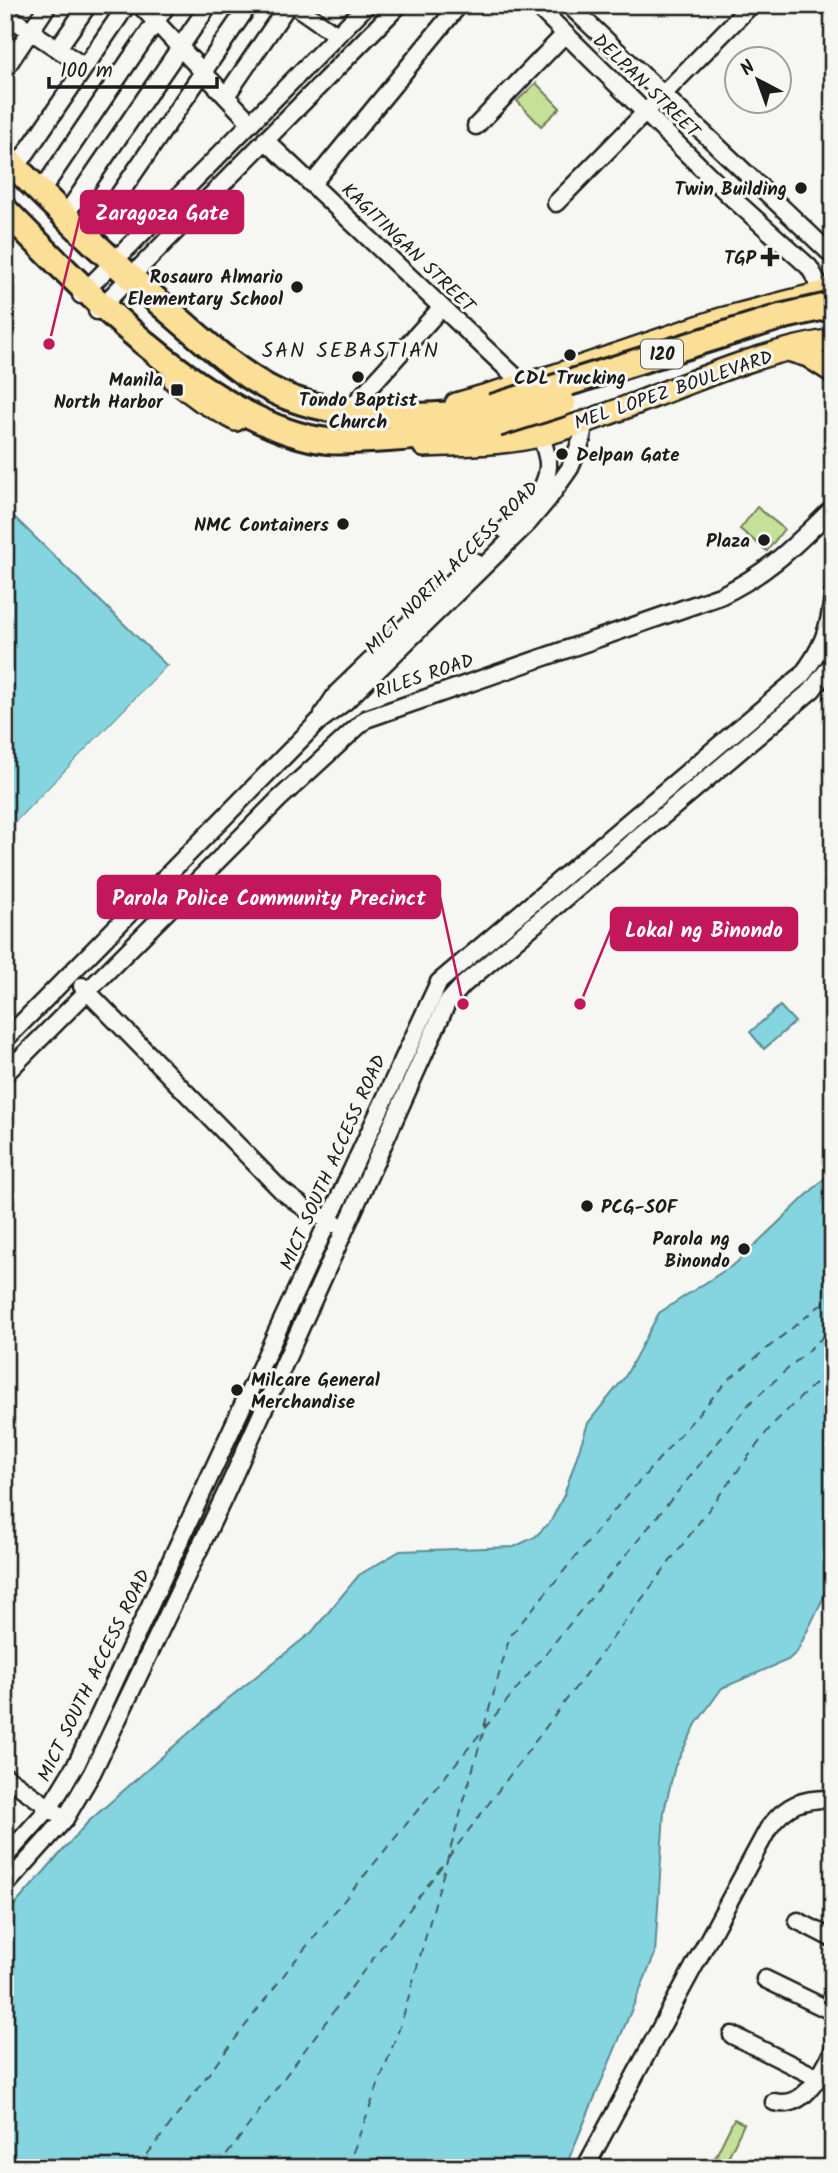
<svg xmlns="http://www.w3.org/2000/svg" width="838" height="2173" font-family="Kalam,sans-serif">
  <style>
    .green { fill: #c5e198; stroke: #707e5a; stroke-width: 2 }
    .water { fill: #85d5e0; stroke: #5b8b92; stroke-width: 2 }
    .pier { fill: #f6f6f2 }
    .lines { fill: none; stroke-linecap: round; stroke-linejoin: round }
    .ferry { stroke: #415d61; stroke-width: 2; stroke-dasharray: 9 7; stroke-linecap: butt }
    .minor-casing { stroke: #1c1c1c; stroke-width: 21 }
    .major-casing { stroke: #1c1c1c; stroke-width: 26 }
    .highway-casing { stroke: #1c1c1c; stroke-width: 30 }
    .minor { stroke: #f6f6f2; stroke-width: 16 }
    .major { stroke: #fbdf96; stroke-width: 21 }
    .highway { stroke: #fbdf96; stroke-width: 24 }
    .highway-bridge-casing { stroke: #1c1c1c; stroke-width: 30; stroke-linecap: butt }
    .highway-bridge { stroke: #fbdf96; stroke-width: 24 }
    .poi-dot { fill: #1c1c1c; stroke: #f6f6f2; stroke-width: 2.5 }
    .labels { text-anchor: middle; stroke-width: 6; stroke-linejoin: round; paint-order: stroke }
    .shield { fill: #f6f6f2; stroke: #5d5d5c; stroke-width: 2 }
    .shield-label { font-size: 18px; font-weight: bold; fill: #1c1c1c }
    .street-label { font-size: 19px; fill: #1c1c1c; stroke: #f6f6f2 }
    .poi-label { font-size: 19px; font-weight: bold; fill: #1c1c1c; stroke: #f6f6f2; text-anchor: end }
    .neighbourhood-label { font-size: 21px; letter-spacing: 2px; fill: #1c1c1c; stroke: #f6f6f2 }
    .leader { fill: none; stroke: #c2185b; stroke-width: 2.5 }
    .callout-dot { fill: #c2185b; stroke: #f6f6f2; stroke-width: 2.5 }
    .callout { fill: #c2185b; stroke: #c2185b; stroke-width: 2.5 }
    .callout-label { font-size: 21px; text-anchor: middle; font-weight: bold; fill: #fff }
  </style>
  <rect width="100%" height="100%" fill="#f6f6f2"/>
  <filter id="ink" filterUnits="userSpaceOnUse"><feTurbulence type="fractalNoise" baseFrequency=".0143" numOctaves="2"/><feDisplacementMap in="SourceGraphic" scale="14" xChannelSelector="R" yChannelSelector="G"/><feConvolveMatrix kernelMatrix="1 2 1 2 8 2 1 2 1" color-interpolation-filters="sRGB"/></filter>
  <g filter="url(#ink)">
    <path class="green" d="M536 83 560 108 541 126 517 101Z
      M757 507 784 529 767 551 740 529Z
      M734 2119 744 2124 723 2168 712 2164Z"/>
    <path class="water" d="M8 511 167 666 5 833V514Z
      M780 1006 795 1022 764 1049 750 1032Z
      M833 1170V1578L797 1652 788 1660 722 1688 696 1724 675 1766 664 1811 655 1954 565 2168H5V1916L88 1822 224 1702 312 1632 359 1575 400 1551 514 1547 535 1537 551 1521 564 1495 588 1423 625 1377 659 1313 736 1263Z"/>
    <path class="pier" d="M167 666 169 669 5 837V833Z"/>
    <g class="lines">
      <path class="ferry" d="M484 1727 510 1636 617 1507 728 1380 833 1295
        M448 1858 772 1425 833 1366
        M137 2168 293 1963 750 1403 833 1328
        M217 2168 444 1863
        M347 2168 401 2024 483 1733"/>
      <defs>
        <path id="minor" d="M140 5 251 123
          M294 5 337 35
          M536 5 730 196 809 267 823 291
          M569 5 833 256
          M5 14 85 67
          M58 48 88 5
          M5 69 48 5
          M226 96 288 5
          M476 126 565 34
          M265 140 523 384
          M16 168 127 5
          M312 184 459 5
          M40 193 167 5
          M556 203 751 5
          M64 217 209 5
          M88 240 249 5
          M81 295 367 5
          M97 311 399 5
          M350 409 441 308
          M505 530C522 514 547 492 548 467 549 457 543 445 541 435
          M323 714 337 693 474 561
          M82 986 282 1191 306 1209 338 1225
          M5 1040 318 722 346 701 528 523 549 498 570 468 582 439 584 421
          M5 1074 279 799 366 719 720 596C770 572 794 546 833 508
          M5 1776 57 1813
          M5 1857 50 1807 77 1763 439 982 801 676C822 650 830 628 833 595
          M5 1886 65 1819 92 1773 225 1495 447 1003 463 985 812 690 833 663
          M798 1921 833 1939
          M765 1979 833 2012
          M732 2035 818 2078
          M774 2102C805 2110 821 2073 833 2051
          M585 2168 768 1829C786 1804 803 1798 833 1799"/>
        <path id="major" d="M788 350 808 356 833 372
          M175 381 202 401 236 420
          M456 404 556 375 721 319 833 290
          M424 446C463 444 504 445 542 435 641 409 730 356 833 340"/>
        <path id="highway" d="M5 157C61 213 116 266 176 317 211 347 248 383 293 399 346 418 438 421 492 407
          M5 210C82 288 216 429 328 441 342 443 357 440 371 440 415 438 454 434 497 424"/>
      </defs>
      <use href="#minor" class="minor-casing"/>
      <use href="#major" class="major-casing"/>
      <use href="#highway" class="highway-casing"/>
      <use href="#minor" class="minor"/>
      <use href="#major" class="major"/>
      <use href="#highway" class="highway"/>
      <defs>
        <path id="highway-bridge" d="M492 407 780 317 833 305
          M497 424 563 403"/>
      </defs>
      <use href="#highway-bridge" class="highway-bridge-casing"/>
      <use href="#highway-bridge" class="highway-bridge"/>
    </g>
  </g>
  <g class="poi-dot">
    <circle cx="801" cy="188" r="7"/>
    <path d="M766.5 246.5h7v7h7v7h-7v7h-7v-7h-7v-7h7z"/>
    <circle cx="297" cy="287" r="7"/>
    <circle cx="570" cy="355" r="7"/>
    <circle cx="358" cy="377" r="7"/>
    <rect x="170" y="383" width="14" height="14" rx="3.5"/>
    <circle cx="562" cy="454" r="7"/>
    <circle cx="343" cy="524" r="7"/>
    <circle cx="764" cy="540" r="7"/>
    <circle cx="587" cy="1206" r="7"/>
    <circle cx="744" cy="1249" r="7"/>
    <circle cx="237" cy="1390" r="7"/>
  </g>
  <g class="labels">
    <rect class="shield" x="641" y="339.5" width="42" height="29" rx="5"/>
    <g class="shield-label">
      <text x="662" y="360">120</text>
    </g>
    <g class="street-label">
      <text transform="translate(647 85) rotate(44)" y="7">DELPAN STREET</text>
      <text transform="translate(409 247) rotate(44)" y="7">KAGITINGAN STREET</text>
      <text transform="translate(673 389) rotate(-19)" y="7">MEL LOPEZ BOULEVARD</text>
      <text transform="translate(451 567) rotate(-45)" y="7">MICT NORTH ACCESS ROAD</text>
      <text transform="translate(424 675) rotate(-19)" y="7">RILES ROAD</text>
      <text transform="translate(332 1162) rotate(-66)" y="7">MICT SOUTH ACCESS ROAD</text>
      <text transform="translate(93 1675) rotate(-64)" y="7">MICT SOUTH ACCESS ROAD</text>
    </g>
    <g class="poi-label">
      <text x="787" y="195">Twin Building</text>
      <text x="756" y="264">TGP</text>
      <text x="283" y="283">Rosauro Almario<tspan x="283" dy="22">Elementary School</tspan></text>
      <text x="570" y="384" text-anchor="middle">CDL Trucking</text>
      <text x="163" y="386">Manila<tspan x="163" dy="22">North Harbor</tspan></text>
      <text x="358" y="406" text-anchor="middle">Tondo Baptist<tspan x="358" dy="22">Church</tspan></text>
      <text x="576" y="461" text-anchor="start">Delpan Gate</text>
      <text x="329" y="531">NMC Containers</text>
      <text x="750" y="547">Plaza</text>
      <text x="601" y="1213" text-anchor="start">PCG-SOF</text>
      <text x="730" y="1245">Parola ng<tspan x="730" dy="22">Binondo</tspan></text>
      <text x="251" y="1386" text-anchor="start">Milcare General<tspan x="251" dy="22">Merchandise</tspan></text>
    </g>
    <g class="neighbourhood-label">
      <text x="351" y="357">SAN SEBASTIAN</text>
    </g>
  </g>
  <path class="leader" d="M49 344L81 212M463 1004L440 897M580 1004L611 929"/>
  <g class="callout-dot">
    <circle cx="49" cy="344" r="7"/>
    <circle cx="463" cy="1004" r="7"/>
    <circle cx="580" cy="1004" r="7"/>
  </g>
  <g class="callout">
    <rect x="81" y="191" width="162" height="42" rx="7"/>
    <rect x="98" y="876" width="342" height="42" rx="7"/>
    <rect x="611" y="908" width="186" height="42" rx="7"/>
  </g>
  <g class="callout-label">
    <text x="162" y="220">Zaragoza Gate</text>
    <text x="269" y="905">Parola Police Community Precinct</text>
    <text x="704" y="937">Lokal ng Binondo</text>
  </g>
  <rect width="838" height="2173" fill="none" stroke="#f6f6f2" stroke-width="28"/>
  <rect x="14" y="14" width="810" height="2145" fill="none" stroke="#1c1c1c" stroke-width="2.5" filter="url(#ink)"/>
  <g transform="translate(758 80) rotate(319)"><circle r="33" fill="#f6f6f2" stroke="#9f9f9c" stroke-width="2"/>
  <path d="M0-5L12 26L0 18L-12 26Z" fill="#1c1c1c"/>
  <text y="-10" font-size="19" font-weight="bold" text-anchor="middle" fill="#1c1c1c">N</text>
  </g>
  <path d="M49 77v10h168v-10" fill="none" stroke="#1c1c1c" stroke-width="3.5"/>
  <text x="60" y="77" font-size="21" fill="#1c1c1c" stroke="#f6f6f2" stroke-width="5" paint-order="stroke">100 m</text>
</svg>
